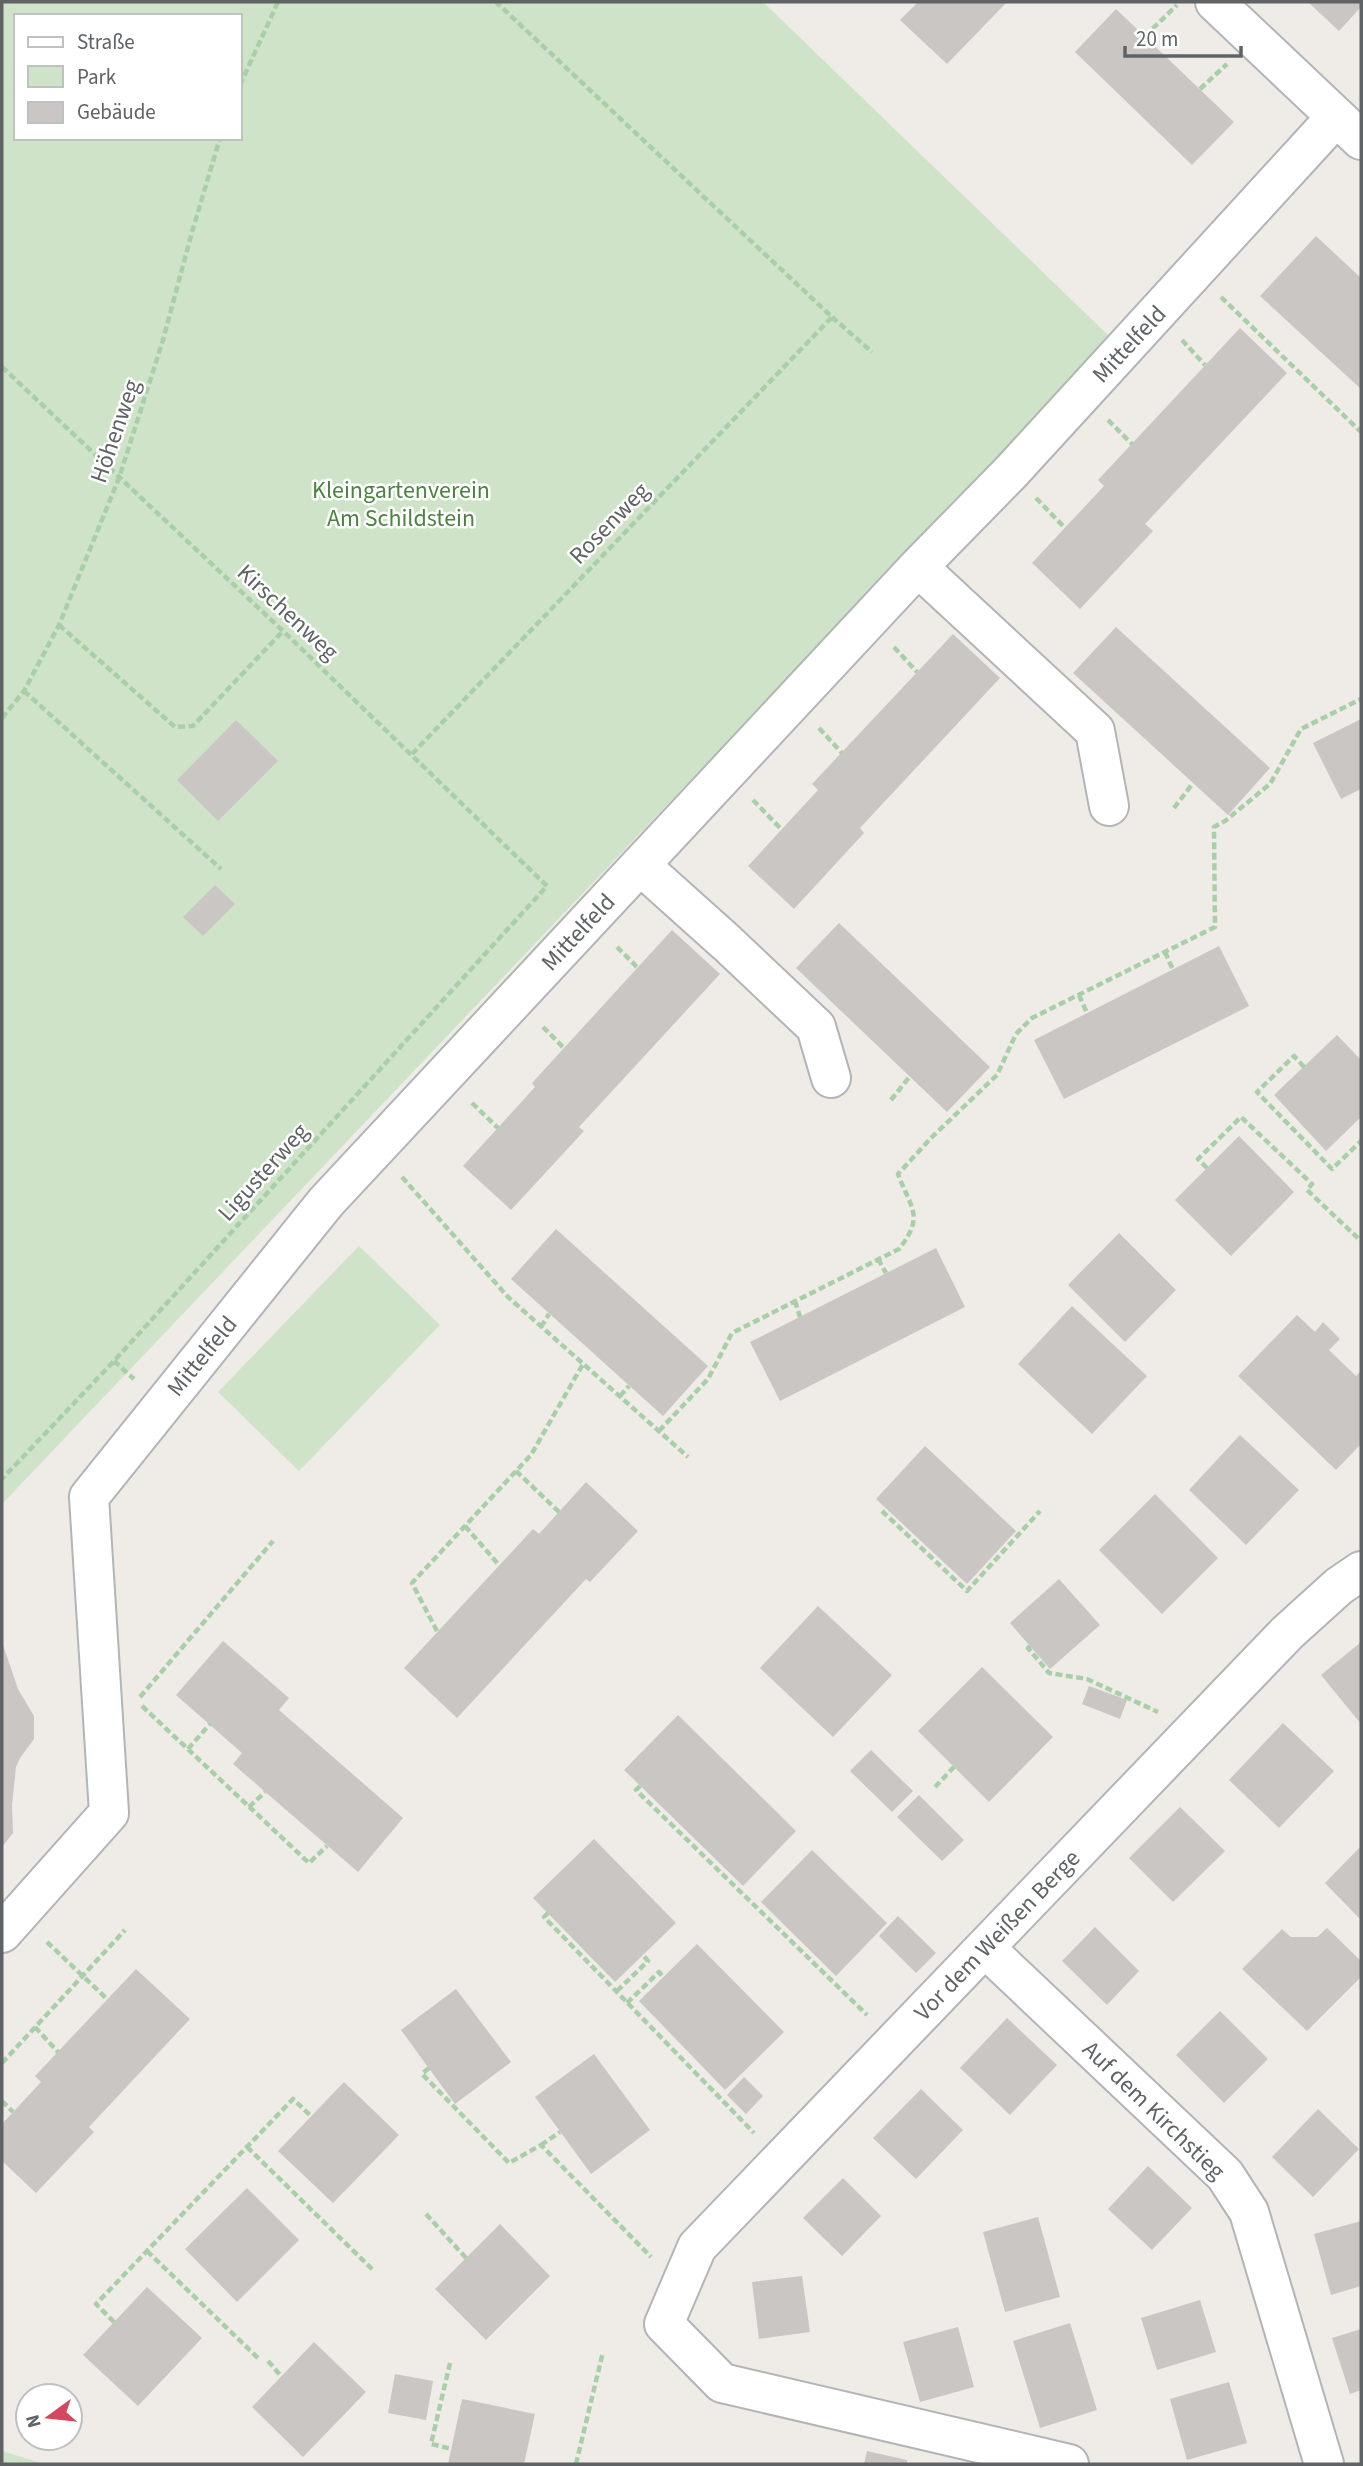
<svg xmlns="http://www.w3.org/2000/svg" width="1363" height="2466" font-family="'Source Sans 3',sans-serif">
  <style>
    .green { fill: #cee3c7; fill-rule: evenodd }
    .building { fill: #cac6c4 }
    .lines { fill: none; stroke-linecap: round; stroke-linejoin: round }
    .minor-casing { stroke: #b2b5b7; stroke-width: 42 }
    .path { stroke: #a9cfa9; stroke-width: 4.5; stroke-dasharray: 7 3.5; stroke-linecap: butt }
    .minor { stroke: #fff; stroke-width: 38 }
    .labels { text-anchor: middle; stroke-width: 5; stroke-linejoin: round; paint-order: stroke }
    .street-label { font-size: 24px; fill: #5f6365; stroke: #fff }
    .park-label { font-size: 24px; fill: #4e8241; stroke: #fff }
  </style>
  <rect width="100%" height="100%" fill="#efebe7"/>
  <path class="green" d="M2 2H763L1111 338 2 1504ZM16 16H240V138H16Z
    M359 1246 440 1325 299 1471 218 1392Z
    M2 2451 44 2464H2Z"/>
  <path class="building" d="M918 2H1007L947 64 900 20Z
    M1308 2H1361V7L1339 31Z
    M1116 9 1234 122 1192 165 1075 52Z
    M1316 236 1361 278V389L1260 296Z
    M1240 328 1287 373 1145 524 1153 531 1080 609 1032 563 1104 486 1098 480Z
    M1116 627 1270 768 1228 815 1073 673Z
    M953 634 1000 678 860 828 864 833 794 909 748 866 818 790 812 784Z
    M1361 719V789L1341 799 1313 743Z
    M236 720 278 761 218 821 177 780Z
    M215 885 235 904 203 936 183 917Z
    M839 923 990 1067 947 1112 796 968Z
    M672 930 720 974 579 1127 584 1131 511 1210 463 1166 535 1087 532 1083Z
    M1219 946 1249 1006 1064 1099 1034 1040Z
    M1337 1035 1361 1060V1117L1326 1151 1274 1095Z
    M1239 1136 1294 1192 1231 1256 1175 1200Z
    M556 1229 708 1366 663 1416 511 1279Z
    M1119 1233 1176 1290 1125 1342 1068 1285Z
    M936 1248 965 1307 780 1401 750 1342Z
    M1072 1306 1147 1376 1092 1434 1018 1364Z
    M1297 1315 1315 1332 1323 1322 1340 1339 1329 1350 1356 1376 1361 1371V1444L1336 1470 1238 1376Z
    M1240 1435 1299 1490 1246 1545 1189 1490Z
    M925 1446 1016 1531 967 1584 876 1499Z
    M586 1482 638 1531 590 1582 586 1579 457 1718 404 1668 533 1529 539 1534Z
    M1155 1494 1218 1558 1162 1614 1099 1550Z
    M1059 1579 1100 1625 1050 1669 1010 1623Z
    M818 1606 892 1675 833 1737 760 1668Z
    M223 1641 289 1698 279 1710 403 1818 358 1872 233 1764 242 1753 176 1695Z
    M2 1642 18 1689 34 1716V1739L20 1758 16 1767 12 1805 13 1833 2 1847Z
    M1361 1642V1724L1321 1675Z
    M982 1667 1053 1737 989 1802 918 1731Z
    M1089 1686 1127 1700 1120 1719 1082 1704Z
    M678 1715 796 1831 743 1886 624 1770Z
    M1283 1723 1334 1771 1279 1828 1229 1780Z
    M871 1750 913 1791 892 1812 850 1771Z
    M919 1795 964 1840 942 1861 897 1817Z
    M1180 1807 1225 1851 1173 1902 1129 1858Z
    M594 1839 676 1923 615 1982 533 1898Z
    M1361 1846V1920L1325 1883Z
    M812 1850 887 1923 836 1976 761 1902Z
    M898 1916 936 1953 916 1973 879 1936Z
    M1095 1927 1139 1971 1107 2005 1062 1961Z
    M1327 1928 1361 1961V1977L1307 2031 1242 1969 1282 1929 1291 1937H1317Z
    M697 1944 784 2032 725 2090 639 2001Z
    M136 1969 190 2019 89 2127 94 2132 36 2193 2 2161V2124L41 2082 35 2076Z
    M456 1989 511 2062 455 2104 401 2030Z
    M1220 2011 1268 2059 1224 2103 1176 2055Z
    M1007 2018 1057 2065 1010 2115 960 2068Z
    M594 2054 650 2130 591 2174 535 2097Z
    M744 2077 763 2096 746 2114 727 2095Z
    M344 2082 399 2135 333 2203 278 2151Z
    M921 2089 963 2130 916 2179 873 2138Z
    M1318 2109 1359 2149 1313 2197 1272 2157Z
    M1148 2166 1192 2208 1152 2250 1108 2209Z
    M843 2178 881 2216 842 2256 803 2218Z
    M247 2188 299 2240 237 2302 185 2249Z
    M1038 2217 1060 2297 1005 2312 983 2232Z
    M1361 2221V2286L1331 2295 1314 2234Z
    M500 2224 550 2276 486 2340 435 2289Z
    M802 2276 810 2332 759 2339 752 2282Z
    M147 2287 202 2338 138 2406 83 2355Z
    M1200 2300 1216 2352 1157 2370 1141 2318Z
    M1070 2323 1097 2410 1040 2428 1013 2341Z
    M958 2327 974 2387 920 2402 903 2342Z
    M1361 2329V2390L1350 2394 1332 2338Z
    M314 2342 366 2392 303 2457 252 2407Z
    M395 2374 433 2381 426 2420 388 2413Z
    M1229 2382 1247 2443 1187 2460 1170 2399Z
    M462 2399 535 2414 524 2464H448Z
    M867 2451 907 2460V2464H864Z"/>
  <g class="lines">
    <defs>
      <path id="minor" d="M1215 2 1361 140
        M918 567 1095 731 1109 806
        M640 865 727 943 816 1027 831 1078
        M2 1933 109 1813 89 1497 326 1202 918 567 1011 472 1336 117
        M985 1948 1225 2175 1249 2212 1324 2464
        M1069 2464 722 2383 664 2324 697 2247 1287 1633 1339 1586 1361 1571"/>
    </defs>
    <use href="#minor" class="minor-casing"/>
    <path class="path" d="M1145 36 1177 5
      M240 85 278 2
      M1200 89 1227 64
      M1221 297 1361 432
      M832 317 872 352
      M1182 340 1205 365
      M2 367 283 631 547 886 114 1361 2 1479
      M1108 420 1132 444
      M1036 498 1065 528
      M59 625 175 727 193 726 283 631
      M894 647 917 672
      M24 691 221 869
      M2 718 24 691 59 625 119 478 163 340 192 232 220 138
      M819 728 842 753
      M412 754 832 317 496 2
      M753 800 782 830
      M1174 808 1193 783
      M617 947 638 968
      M1165 952 1173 970
      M1079 995 1087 1013
      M543 1027 564 1048
      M1304 1067 1294 1056 1257 1092 1332 1169 1361 1141
      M891 1100 910 1076
      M472 1103 498 1128
      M1207 1168 1198 1159 1241 1117 1312 1184 1307 1190 1361 1241
      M402 1177 508 1297 688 1457
      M878 1259 886 1273
      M795 1301 800 1317
      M541 1327 549 1314
      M114 1361 134 1379
      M620 1396 629 1386
      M659 1431 708 1379 732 1333 899 1249C925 1216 911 1209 898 1174L931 1138 997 1075 1016 1034 1032 1018 1215 927 1214 827 1225 821 1270 784 1301 729 1361 699
      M516 1471 559 1512
      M882 1511 967 1591 1040 1511
      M465 1526 499 1565
      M437 1631 412 1583 531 1455 583 1364
      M1030 1646 1028 1648 1049 1673 1087 1679 1158 1712
      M140 1697 273 1541
      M142 1706 309 1863 327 1846
      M188 1749 210 1724
      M640 1786 636 1790 867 2015
      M935 1787 954 1767
      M249 1807 265 1792
      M548 1913 544 1917 754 2133
      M47 1942 107 1999
      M617 1991 648 1961 643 1955
      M627 2003 659 1972 663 1977
      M35 2027 58 2052
      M2 2063 125 1930
      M429 2068 422 2074 509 2163 541 2145 651 2257
      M2 2101 13 2112
      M541 2145 560 2132
      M247 2147 374 2271
      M426 2214 466 2258
      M147 2251 258 2358
      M114 2322 96 2304 293 2099 311 2116
      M268 2361 281 2376
      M450 2363 431 2444 452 2449
      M576 2464 603 2352"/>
    <use href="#minor" class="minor"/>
  </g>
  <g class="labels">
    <g class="street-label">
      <text transform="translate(1129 344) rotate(-47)" y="8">Mittelfeld</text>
      <text transform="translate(115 431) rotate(-71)" y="8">Höhenweg</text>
      <text transform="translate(609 523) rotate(-46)" y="8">Rosenweg</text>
      <text transform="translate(288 612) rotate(43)" y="8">Kirschenweg</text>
      <text transform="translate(578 932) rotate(-47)" y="8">Mittelfeld</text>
      <text transform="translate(263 1172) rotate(-48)" y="8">Ligusterweg</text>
      <text transform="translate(202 1356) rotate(-51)" y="8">Mittelfeld</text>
      <text transform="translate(997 1935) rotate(-46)" y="8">Vor dem Weißen Berge</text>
      <text transform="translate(1154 2110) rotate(44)" y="8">Auf dem Kirchstieg</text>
    </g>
    <g class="park-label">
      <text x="401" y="498">Kleingartenverein<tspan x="401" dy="28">Am Schildstein</tspan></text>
    </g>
  </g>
  <rect width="1363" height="2466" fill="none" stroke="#5f6365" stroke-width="7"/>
  <rect x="14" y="14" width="228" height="126" fill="#ffffff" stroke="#bfc1c1" stroke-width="2"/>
  <rect x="28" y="37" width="35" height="10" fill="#ffffff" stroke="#bfc1c1" stroke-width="2"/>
  <text x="77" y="49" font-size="21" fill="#5f6365">Straße</text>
  <rect x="28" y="66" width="35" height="21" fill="#cee3c7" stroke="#bfc1c1" stroke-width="2"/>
  <text x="77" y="84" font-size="21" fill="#5f6365">Park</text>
  <rect x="28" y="102" width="35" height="21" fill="#cac6c4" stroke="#bfc1c1" stroke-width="2"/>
  <text x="77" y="119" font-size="21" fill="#5f6365">Gebäude</text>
  <g transform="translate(49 2417) rotate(255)"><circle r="33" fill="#ffffff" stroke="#bfc1c1" stroke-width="2"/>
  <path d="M0-5L12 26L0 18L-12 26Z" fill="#d5475f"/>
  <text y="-10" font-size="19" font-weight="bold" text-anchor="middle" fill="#5f6365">N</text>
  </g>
  <path d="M1125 46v10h116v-10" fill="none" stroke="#5f6365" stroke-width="3.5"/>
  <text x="1136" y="46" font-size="21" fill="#5f6365" stroke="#ffffff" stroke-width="5" paint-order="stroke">20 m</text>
</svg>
